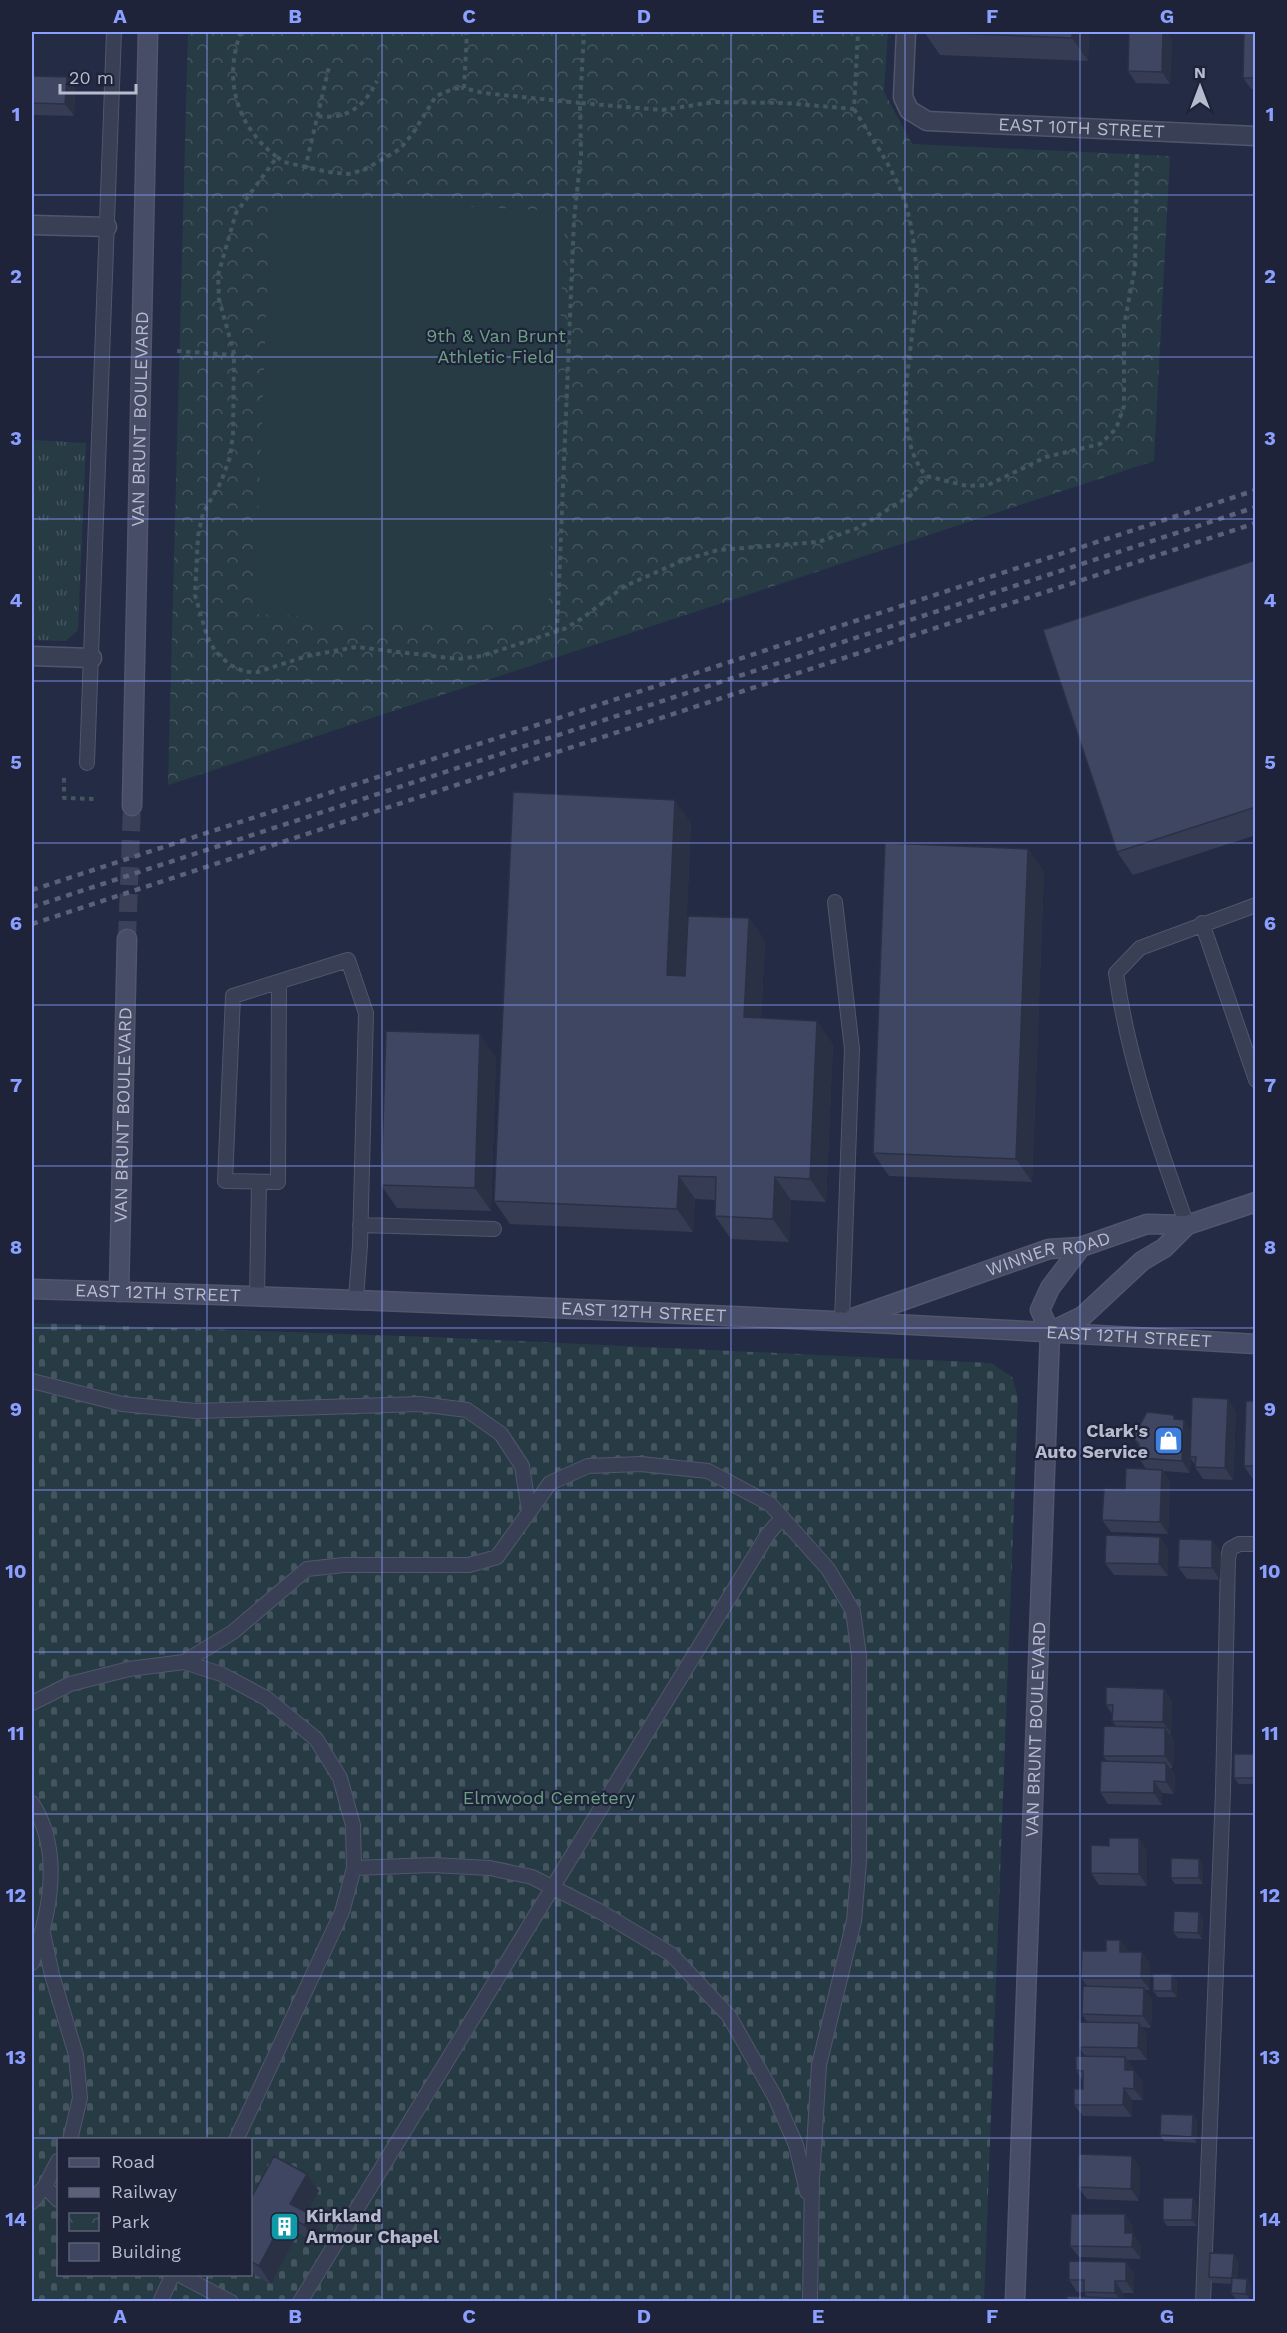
<svg xmlns="http://www.w3.org/2000/svg" width="1287" height="2333" font-family="'Work Sans',sans-serif">
  <style>
    .grass { fill: url(#grass-tufts) }
    .cemetery { fill: url(#cemetery-stones); fill-rule: evenodd }
    .park { fill: url(#park-crowns) }
    .garden { fill: #273b45 }
    .lines { fill: none; stroke-linecap: round; stroke-linejoin: round }
    .secondary-tunnel { stroke: #3a4159; stroke-width: 18; stroke-dasharray: 18 9; stroke-linecap: butt }
    .lane-casing { stroke: #51566b; stroke-width: 16 }
    .street-casing { stroke: #51566b; stroke-width: 21 }
    .secondary-casing { stroke: #51566b; stroke-width: 21 }
    .path { stroke: #42575f; stroke-width: 4; stroke-dasharray: 4.5 4.5; stroke-linecap: butt }
    .lane { stroke: #393f54; stroke-width: 14 }
    .street { stroke: #393f54; stroke-width: 18 }
    .secondary { stroke: #474c67; stroke-width: 18 }
    .rail { stroke: #5b617b; stroke-width: 4.5; stroke-dasharray: 6 6; stroke-linecap: butt }
    .wall { fill: #353c54 }
    .shaded-wall { fill: #2b3145 }
    .building { fill: #3e4662; stroke: #2b3145; stroke-width: 1.5 }
    .grid { fill: none; stroke: #8a9fff; stroke-width: 1.5; stroke-opacity: 0.55 }
    .labels { text-anchor: middle; stroke-width: 4.5; stroke-linejoin: round; paint-order: stroke }
    .street-label { font-size: 18px; fill: #b6bbcd; stroke: #1e2339 }
    .park-label { font-size: 18px; fill: #6ca083; stroke: #1e2339 }
    .poi-label { font-size: 18px; font-weight: bold; fill: #b6bbcd; stroke: #1e2339; text-anchor: end }
    .neatline { fill: none; stroke: #8a9fff; stroke-width: 2 }
    .grid-label { font-size: 20px; text-anchor: middle; font-weight: bold; fill: #8a9fff }
  </style>
  <defs>
    <pattern id="grass-tufts" width="24" height="20" patternUnits="userSpaceOnUse" patternTransform="scale(1.5)"><rect width="24" height="20" fill="#273b45"/><path d="M3 7l-1-3M5 7V3M7 7l1-3M15 17l-1-3M17 17v-4M19 17l1-3" fill="none" stroke="#44555f"/></pattern>
    <pattern id="cemetery-stones" width="16" height="16" patternUnits="userSpaceOnUse" patternTransform="scale(1.5)"><rect width="16" height="16" fill="#273b45"/><path d="M2 7V4a2 2 0 0 1 4 0v3zM10 15v-3a2 2 0 0 1 4 0v3z" fill="#44555f"/></pattern>
    <pattern id="park-crowns" width="20" height="18" patternUnits="userSpaceOnUse" patternTransform="scale(1.5)"><rect width="20" height="18" fill="#273b45"/><path d="M2 6a3 3 0 1 1 6 0M12 15a3 3 0 1 1 6 0" fill="none" stroke="#44555f"/></pattern>
  </defs>
  <rect width="100%" height="100%" fill="#242b45"/>
  <path class="grass" d="M32 440 86 443 78 630 66 641 32 640Z"/>
  <path class="cemetery" d="M32 1323 431 1337 991 1363 1012 1377 1018 1398 984 2301 32 2302ZM58 2140H250V2274H58Z"/>
  <path class="park" d="M188 32H888L884 92 912 144 1170 156 1154 461 168 785Z"/>
  <path class="garden" d="M271 198 565 211 548 626 254 614Z"/>
  <g class="lines">
    <path class="secondary-tunnel" d="M127 939 132 806"/>
    <defs>
      <path id="lane" d="M87 763 114 32
        M835 902 852 1049 842 1321
        M1202 923 1256 1080
        M279 982 278 1182 225 1181 233 996 348 960 366 1013 360 1245 356 1299
        M360 1225 494 1229
        M1187 1225C1158 1144 1128 1059 1116 973L1140 948 1256 905
        M257 1297 259 1182
        M32 1381 122 1404 196 1411 420 1404 467 1410 501 1434 522 1466 529 1511
        M184 1662 233 1632 307 1569 344 1565H469L497 1557 550 1483 588 1466 641 1464 708 1471 770 1504 828 1569 853 1611 859 1656V1862L854 1921 819 2065 812 2180 810 2302
        M32 1703 70 1684 129 1669 184 1662 221 1674 266 1698 316 1739 340 1778 353 1825 354 1868 342 1912 236 2140
        M32 1803C63 1851 50 1914 32 1963
        M354 1868 432 1865 490 1868 532 1877 601 1912 671 1954 729 2016 775 2097 796 2145 807 2192
        M43 1933 52 1975 76 2055 80 2098 70 2140
        M45 2186 58 2161
        M32 2202 45 2186 58 2200
        M178 2274 231 2302
        M160 2302 173 2274
        M300 2302 768 1534 782 1518
        M1203 2302 1223 1791 1228 1559 1230 1549 1239 1544H1256"/>
      <g id="street">
        <path id="s1" d="M906 32 903 97 909 110 927 121 1256 136"/>
        <path d="M32 225 107 227"/>
        <path d="M32 656 92 658"/>
      </g>
      <g id="secondary">
        <path id="s2" d="M132 806 148 32"/>
        <path id="s3" d="M32 1289C440 1301 848 1320 1256 1344"/>
        <path id="s4" d="M119 1292 127 939"/>
        <path id="s5" d="M853 1318 1049 1249 1081 1247 1147 1224 1187 1225 1256 1202"/>
        <path d="M1052 1331 1083 1316 1142 1261 1164 1248 1187 1225"/>
        <path id="s6" d="M1015 2302 1050 1332 1040 1310 1050 1288 1081 1247"/>
      </g>
    </defs>
    <use href="#lane" class="lane-casing"/>
    <use href="#street" class="street-casing"/>
    <use href="#secondary" class="secondary-casing"/>
    <path class="path" d="M241 32C223 79 236 126 277 157L236 213 218 275 219 299 234 353 233 434 230 457 221 482 203 513 198 536 195 595 207 636 215 651 230 665 245 672H258L307 656 356 647 458 659 482 656 564 629 581 619 625 586 684 560 718 550 818 542 858 528 911 495 926 476
      M455 32 467 33 464 88 483 93 580 103 584 32
      M854 109C869 134 886 158 898 184 909 208 914 239 916 265 923 326 883 423 926 476L967 486 988 485 1046 457 1100 444 1116 429 1124 406V325L1135 268 1137 152
      M318 116C347 120 364 107 377 81
      M277 157 284 162 328 172 348 174 364 170 400 149 413 133 436 96 453 89 464 88
      M305 169 329 67
      M177 351 234 355
      M557 632 574 220 581 154 580 103 662 110 714 102 785 103 854 109 858 32
      M64 778V798L96 799"/>
    <use href="#lane" class="lane"/>
    <use href="#street" class="street"/>
    <use href="#secondary" class="secondary"/>
    <path class="rail" d="M32 890 1256 490
      M32 907 1256 507
      M32 924 1256 523"/>
  </g>
  <path class="wall" d="M924 32H1089L1088 61 940 55Z
    M1256 32V90L1251 89 1243 78Z
    M1172 39 1170 84 1136 83 1128 71Z
    M32 76 67 77 75 89 74 116 32 115Z
    M1256 560V835L1133 875 1117 852Z
    M691 823 684 976 749 918 765 941 761 1018 833 1044 826 1202 791 1200 789 1242 731 1239 715 1216V1200L695 1199 693 1232 510 1224 494 1201Z
    M1028 849 1044 872 1032 1182 889 1176 873 1153Z
    M496 1057 491 1211 397 1208 381 1185Z
    M1256 1401V1478H1252L1244 1466Z
    M1236 1411 1233 1480 1203 1479 1195 1467V1465L1191 1459 1190 1473 1163 1471 1170 1482 1168 1534 1111 1532 1102 1520 1125 1489 1146 1469 1139 1458V1447L1133 1438 1177 1419 1191 1430Z
    M1160 1537 1168 1549V1576L1114 1575 1105 1563Z
    M1221 1552 1220 1580 1187 1579 1178 1567Z
    M1164 1689 1172 1701 1171 1734H1170L1174 1740 1173 1768H1170L1175 1775 1174 1794 1162 1793V1805L1108 1804 1100 1792 1107 1761 1103 1756 1117 1727 1112 1721V1714L1106 1705Z
    M1256 1754V1784H1239L1234 1778Z
    M1147 1850V1886L1099 1885 1091 1873Z
    M1203 1865V1884H1175L1171 1878Z
    M1203 1918 1202 1939 1178 1938 1173 1932Z
    M1129 1952H1142L1150 1964V1990H1145L1152 2000 1151 2028 1142 2027 1147 2035V2060H1127L1133 2068V2070H1134L1143 2082V2100H1132V2117L1083 2116 1074 2105 1083 2089V2081L1076 2070 1085 2056 1079 2047 1087 2022 1082 2014 1087 1986 1081 1978Z
    M1177 1980V1997H1158L1153 1991Z
    M1193 2115 1197 2121V2143L1164 2141 1160 2135Z
    M1132 2156 1140 2168 1139 2201 1087 2199 1078 2187Z
    M307 2174 319 2191 307 2213 310 2214 322 2232 316 2243 298 2233 271 2284 250 2272V2200Z
    M1193 2198 1197 2204V2226H1167L1163 2220Z
    M1133 2226V2234L1141 2245V2259L1079 2257 1070 2246Z
    M1238 2260 1237 2279H1247L1251 2285 1250 2300 1236 2299 1231 2293 1232 2284 1213 2283 1209 2277Z
    M1126 2262 1134 2274V2293H1123V2299L1087 2297 1084 2292H1077L1069 2280Z"/>
  <path class="shaded-wall" d="M1072 32H1089L1088 61 1072 38Z
    M1163 32H1167L1172 39 1170 84 1162 72Z
    M67 77 75 89 74 116 65 104Z
    M32 681 34 685 32 748Z
    M675 800 691 823 683 998 667 975Z
    M1028 849 1044 872 1032 1182 1016 1159Z
    M749 918 765 941 760 1040 744 1017Z
    M817 1021 833 1044 826 1202 810 1179Z
    M480 1034 496 1057 491 1211 475 1188Z
    M679 1176 695 1199 693 1232 677 1209Z
    M775 1177 791 1200 789 1242 773 1219Z
    M1228 1399 1236 1411 1233 1480 1225 1468Z
    M1184 1420 1192 1432 1190 1457 1191 1459 1190 1473 1182 1461Z
    M1162 1470 1170 1482 1168 1534 1160 1522Z
    M1160 1537 1168 1549V1576L1159 1564Z
    M1212 1540 1221 1552 1220 1580 1212 1568Z
    M1164 1689 1172 1701 1171 1734 1163 1722Z
    M1165 1728 1174 1740 1173 1768 1165 1756Z
    M1166 1763 1175 1775 1174 1794 1166 1782Z
    M1154 1781 1162 1793V1805L1154 1793Z
    M1139 1838 1147 1850V1886L1139 1874Z
    M1199 1859 1203 1865V1884L1199 1878Z
    M1199 1912 1203 1918 1202 1939 1198 1933Z
    M1120 1940 1129 1951 1120 1952Z
    M1142 1952 1150 1964V1990L1141 1978Z
    M1172 1974 1177 1980V1997L1172 1991Z
    M1144 1988 1152 2000 1151 2028 1143 2016Z
    M1139 2023 1147 2035V2060L1138 2048Z
    M1125 2057 1133 2068V2082L1125 2070Z
    M1134 2070 1143 2082V2100L1134 2089Z
    M1124 2088 1132 2100V2117L1123 2105Z
    M1193 2115 1197 2121V2143L1192 2137Z
    M1132 2156 1140 2168 1139 2201 1131 2189Z
    M307 2174 319 2191 303 2221 290 2204Z
    M1193 2198 1197 2204V2226L1192 2220Z
    M310 2214 322 2232 316 2243 304 2225Z
    M1125 2214 1133 2226V2234L1141 2245V2259L1132 2247 1125 2233Z
    M286 2215 298 2233 271 2284 259 2266Z
    M1234 2254 1238 2260 1236 2284 1232 2278Z
    M1126 2262 1134 2274V2293L1126 2281Z
    M1247 2279 1251 2285 1250 2300 1246 2294Z
    M1115 2281 1123 2293V2301H1121L1115 2293Z"/>
  <path class="building" d="M924 32H1072V38Z
    M1129 32H1163L1162 72 1128 71Z
    M1244 32H1256V78H1243Z
    M32 76 67 77 65 104 32 103Z
    M1256 560V807L1117 852 1043 630Z
    M513 792 675 800 667 975 685 976 688 916 749 918 744 1017 817 1021 810 1179 775 1177 773 1219 715 1216 716 1177 679 1176 677 1209 494 1201Z
    M885 843 1028 849 1016 1159 873 1153Z
    M386 1031 480 1034 475 1188 381 1185Z
    M1192 1397 1228 1399 1225 1468 1195 1467 1196 1457H1190Z
    M1246 1401H1256V1466H1244Z
    M1147 1412 1174 1415V1419L1184 1420 1182 1461 1139 1458V1444L1133 1438Z
    M1126 1468 1162 1470 1160 1522 1102 1520 1104 1488 1125 1489Z
    M1106 1535 1160 1537 1159 1564 1105 1563Z
    M1179 1539 1212 1540V1568L1178 1567Z
    M1106 1687 1164 1689 1163 1722 1112 1721 1113 1705H1106Z
    M1104 1726 1165 1728V1756H1103Z
    M1234 1754H1256V1778H1234Z
    M1101 1761 1166 1763V1782L1154 1781V1793L1100 1792Z
    M1109 1838H1139V1874L1091 1873V1845L1109 1846Z
    M1171 1858 1199 1859V1878H1171Z
    M1174 1911 1199 1912 1198 1933 1173 1932Z
    M1106 1940H1120V1952H1142L1141 1978H1081L1082 1951H1106Z
    M1153 1974H1172V1991H1153Z
    M1083 1986 1144 1988 1143 2016 1082 2014Z
    M1079 2022 1139 2023 1138 2048 1079 2047Z
    M1076 2056 1125 2057V2070H1134V2089L1124 2088 1123 2105H1074V2089H1083V2071L1076 2070Z
    M1161 2114 1193 2115 1192 2137 1160 2135Z
    M1079 2154 1132 2156 1131 2189 1078 2187Z
    M274 2156 307 2174 290 2204 310 2214 304 2225 286 2215 259 2266 250 2261V2200Z
    M1163 2198H1193L1192 2220H1163Z
    M1071 2214H1125V2233H1133L1132 2247 1070 2246Z
    M1210 2253 1234 2254 1232 2278 1247 2279 1246 2294 1231 2293 1232 2278 1209 2277Z
    M1069 2261 1126 2262V2281H1115V2293L1084 2292V2280H1069Z
    M1067 2296 1126 2299V2301H1067Z"/>
  <path class="grid" d="M207 32V2140M382 32V2302M556 32V2302M731 32V2302M905 32V2302M1080 32V2302M32 195H1256M32 357H1256M32 519H1256M32 681H1256M32 843H1256M32 1005H1256M32 1166H1256M32 1328H1256M32 1490H1256M32 1652H1256M32 1814H1256M32 1976H1256M32 2138H1256M207 2274V2302"/>
  <defs>
    <symbol id="shop-square" viewBox="-11 -11 22 22"><rect x="-9" y="-9" width="18" height="18" rx="4" fill="#3f7fe0" stroke="#1e2339"/><path d="M-5-2.5h2.3a2.7 3.5 0 0 1 5.4 0H5L5.5 6h-11ZM-1.5-2.5h3a1.5 2.3 0 0 0-3 0Z" fill="#fff"/></symbol>
    <symbol id="building-square" viewBox="-11 -11 22 22"><rect x="-9" y="-9" width="18" height="18" rx="4" fill="#0f9aa8" stroke="#1e2339"/><path d="M-4-6H4V6H1V3H-1V6H-4ZM-2.5-4.3h1.7v1.8h-1.7ZM.8-4.3h1.7v1.8H.8ZM-2.5-1h1.7V.8h-1.7ZM.8-1h1.7V.8H.8Z" fill="#fff"/></symbol>
  </defs>
  <g fill-rule="evenodd">
    <use href="#shop-square" x="1152" y="1424" width="33" height="33"/>
    <use href="#building-square" x="268" y="2210" width="33" height="33"/>
  </g>
  <g class="labels">
    <g class="street-label">
      <text dy="6" stroke="none"><textPath href="#s1" startOffset="255">EAST 10TH STREET</textPath></text>
      <text dy="6" stroke="none"><textPath href="#s2" startOffset="387">VAN BRUNT BOULEVARD</textPath></text>
      <text dy="6" stroke="none"><textPath href="#s4" startOffset="177">VAN BRUNT BOULEVARD</textPath></text>
      <text dy="6" stroke="none"><textPath href="#s5" startOffset="206">WINNER ROAD</textPath></text>
      <text dy="6" stroke="none"><textPath href="#s3" startOffset="126">EAST 12TH STREET</textPath></text>
      <text dy="6" stroke="none"><textPath href="#s3" startOffset="612">EAST 12TH STREET</textPath></text>
      <text dy="6" stroke="none"><textPath href="#s3" startOffset="1098">EAST 12TH STREET</textPath></text>
      <text dy="6" stroke="none"><textPath href="#s6" startOffset="573">VAN BRUNT BOULEVARD</textPath></text>
    </g>
    <g class="park-label">
      <text x="496" y="342">9th &amp; Van Brunt<tspan x="496" dy="21">Athletic Field</tspan></text>
      <text x="549" y="1804">Elmwood Cemetery</text>
    </g>
    <g class="poi-label">
      <text x="1148" y="1437">Clark's<tspan x="1148" dy="21">Auto Service</tspan></text>
      <text x="306" y="2222" text-anchor="start">Kirkland<tspan x="306" dy="21">Armour Chapel</tspan></text>
    </g>
  </g>
  <rect width="1287" height="2333" fill="none" stroke="#1e2339" stroke-width="66"/>
  <rect x="57" y="2138" width="195" height="138" fill="#1e2339" stroke="#5b6074" stroke-width="1.5"/>
  <rect x="69" y="2158" width="30" height="9" fill="#474c67" stroke="#5b6074" stroke-width="1.5"/>
  <text x="111" y="2168" font-size="18" fill="#b6bbcd">Road</text>
  <rect x="69" y="2188" width="30" height="9" fill="#5b617b" stroke="#5b6074" stroke-width="1.5"/>
  <text x="111" y="2198" font-size="18" fill="#b6bbcd">Railway</text>
  <rect x="69" y="2213" width="30" height="18" fill="url(#park-crowns)" stroke="#5b6074" stroke-width="1.5"/>
  <text x="111" y="2228" font-size="18" fill="#b6bbcd">Park</text>
  <rect x="69" y="2243" width="30" height="18" fill="#3e4662" stroke="#5b6074" stroke-width="1.5"/>
  <text x="111" y="2258" font-size="18" fill="#b6bbcd">Building</text>
  <g transform="translate(1200 87)" stroke="#1e2339" stroke-width="4.5" paint-order="stroke">
  <path d="M0-4.5L10 22L0 15L-10 22Z" fill="#b6bbcd"/>
  <text y="-9" font-size="16" font-weight="bold" text-anchor="middle" fill="#b6bbcd">N</text>
  </g>
  <path d="M60 84v9h76v-9" fill="none" stroke="#b6bbcd" stroke-width="3"/>
  <text x="69" y="84" font-size="18" fill="#b6bbcd" stroke="#1e2339" stroke-width="4.5" paint-order="stroke">20 m</text>
  <rect x="33" y="33" width="1221" height="2267" class="neatline"/>
  <g class="grid-label">
    <text x="120" y="23">A</text>
    <text x="295" y="23">B</text>
    <text x="469" y="23">C</text>
    <text x="644" y="23">D</text>
    <text x="818" y="23">E</text>
    <text x="992" y="23">F</text>
    <text x="1167" y="23">G</text>
    <text x="16" y="121">1</text>
    <text x="1270" y="121">1</text>
    <text x="16" y="283">2</text>
    <text x="1270" y="283">2</text>
    <text x="16" y="445">3</text>
    <text x="1270" y="445">3</text>
    <text x="16" y="607">4</text>
    <text x="1270" y="607">4</text>
    <text x="16" y="769">5</text>
    <text x="1270" y="769">5</text>
    <text x="16" y="930">6</text>
    <text x="1270" y="930">6</text>
    <text x="16" y="1092">7</text>
    <text x="1270" y="1092">7</text>
    <text x="16" y="1254">8</text>
    <text x="1270" y="1254">8</text>
    <text x="16" y="1416">9</text>
    <text x="1270" y="1416">9</text>
    <text x="16" y="1578">10</text>
    <text x="1270" y="1578">10</text>
    <text x="16" y="1740">11</text>
    <text x="1270" y="1740">11</text>
    <text x="16" y="1902">12</text>
    <text x="1270" y="1902">12</text>
    <text x="16" y="2064">13</text>
    <text x="1270" y="2064">13</text>
    <text x="16" y="2226">14</text>
    <text x="1270" y="2226">14</text>
    <text x="120" y="2323">A</text>
    <text x="295" y="2323">B</text>
    <text x="469" y="2323">C</text>
    <text x="644" y="2323">D</text>
    <text x="818" y="2323">E</text>
    <text x="992" y="2323">F</text>
    <text x="1167" y="2323">G</text>
  </g>
</svg>
